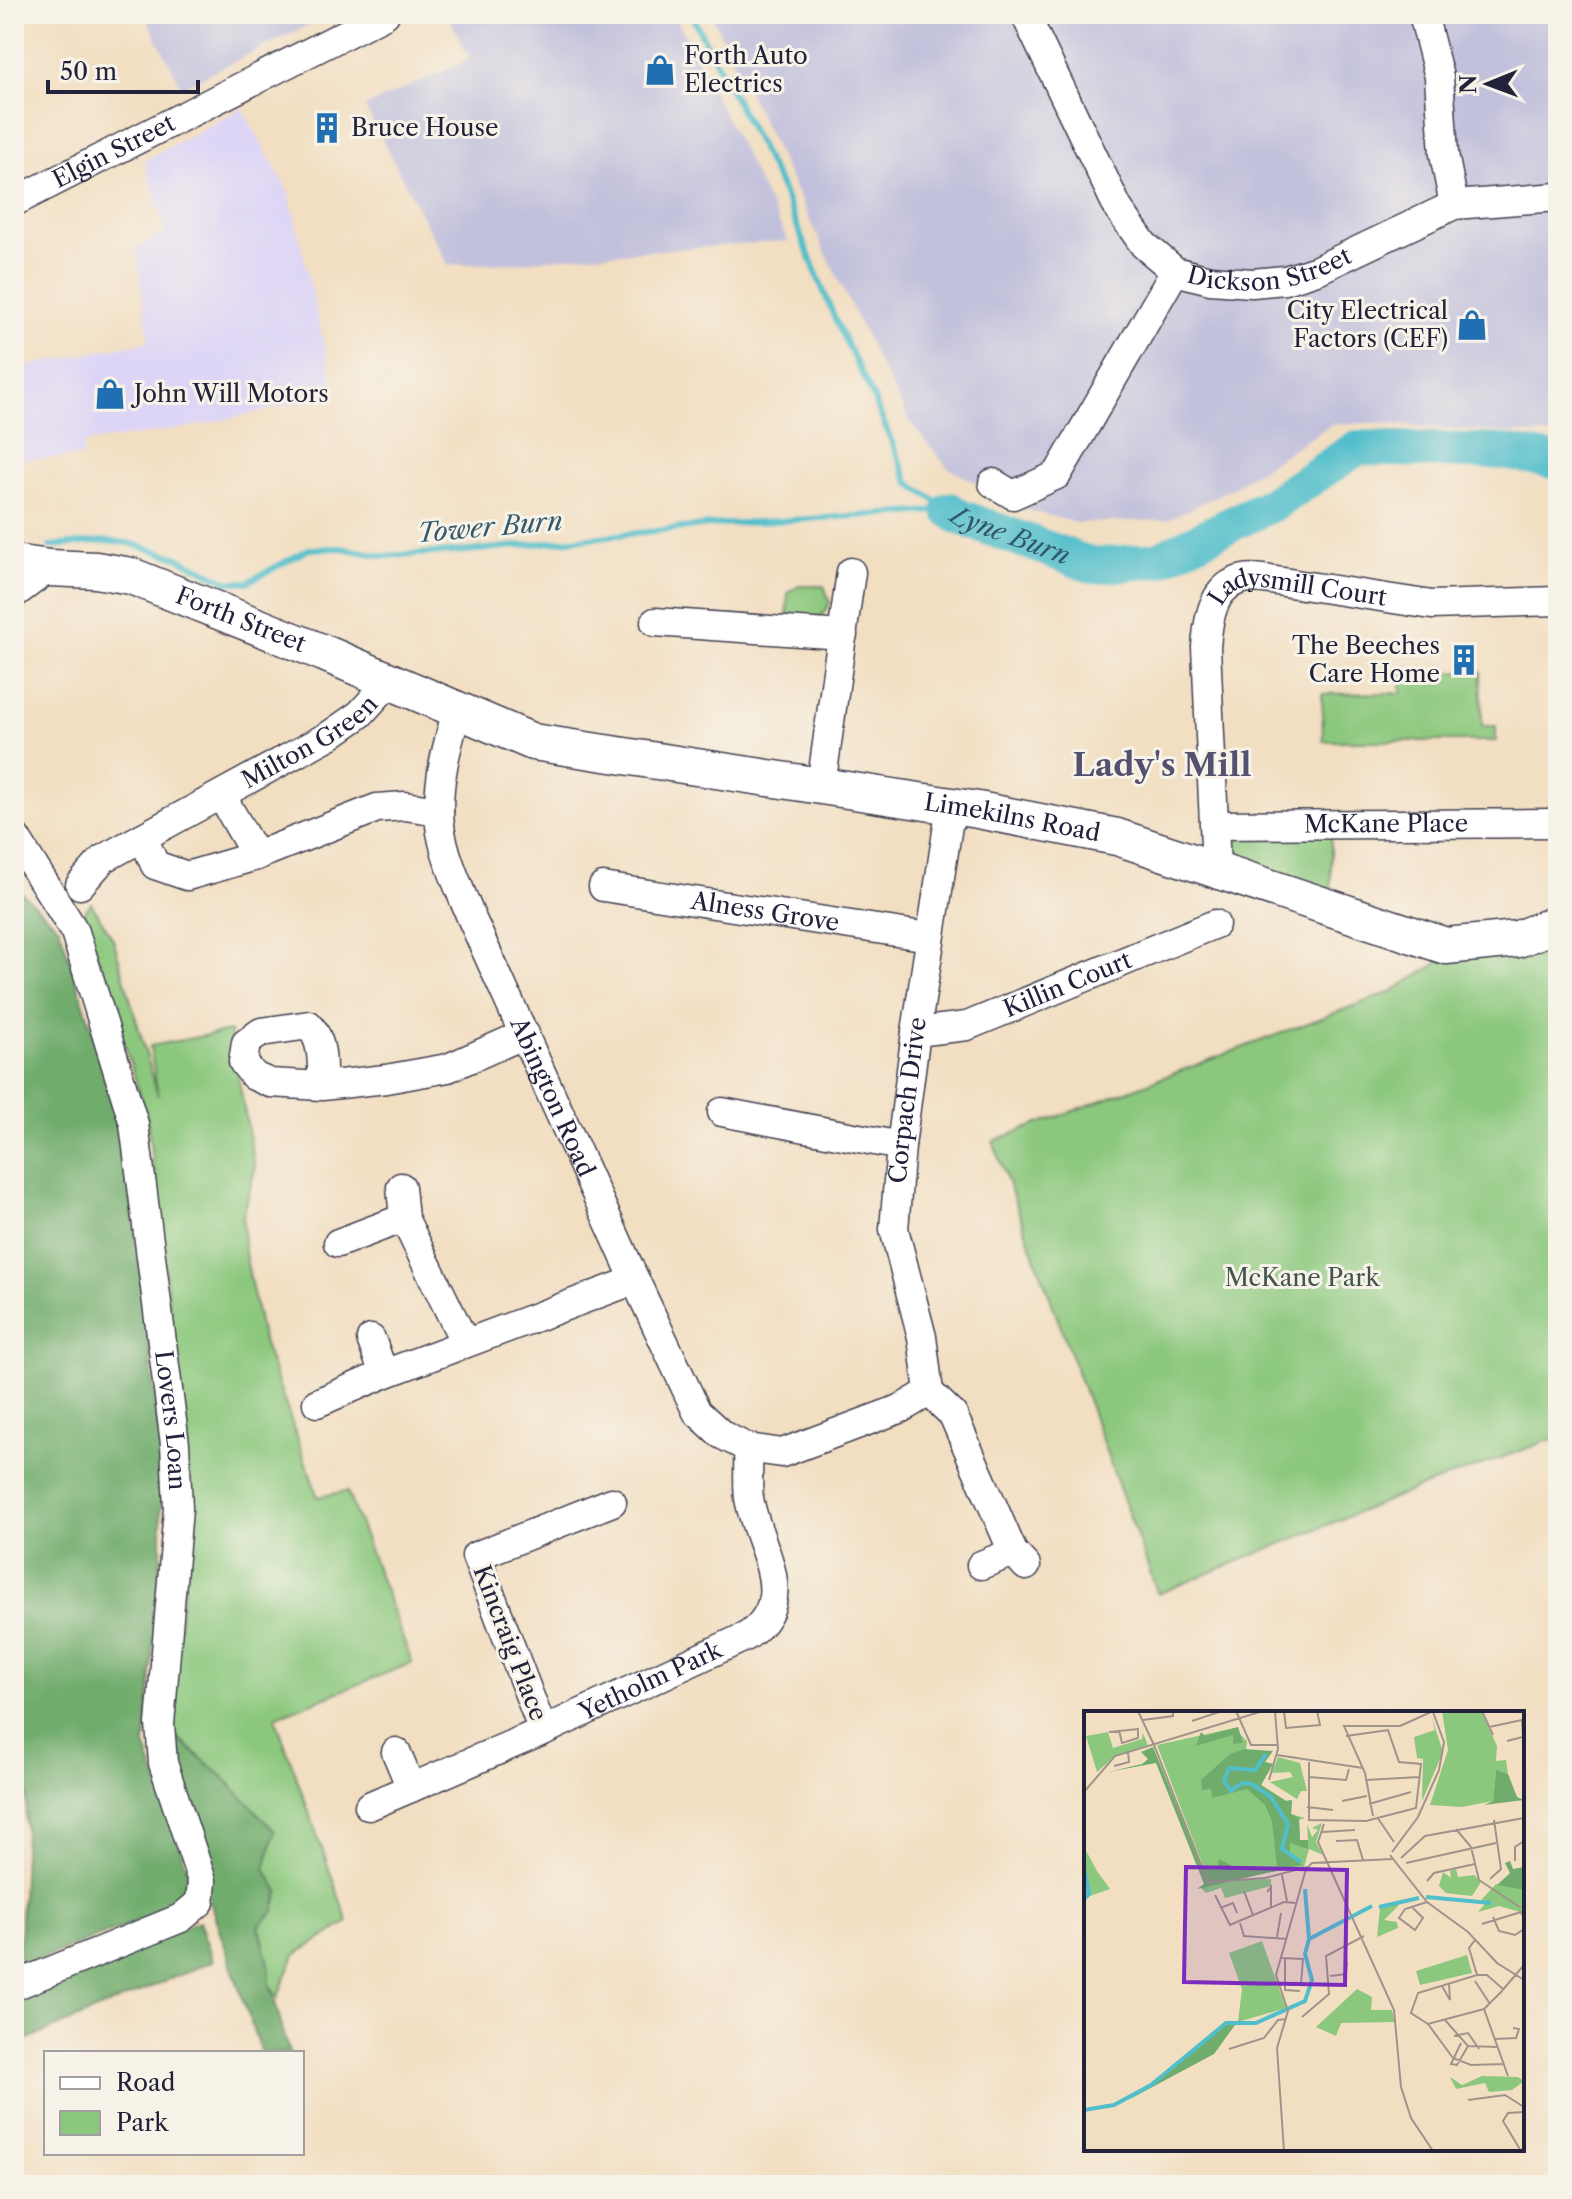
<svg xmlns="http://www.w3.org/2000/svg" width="1572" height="2199" font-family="'Libre Caslon Text',serif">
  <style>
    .built { fill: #ddd5f6 }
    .industrial { fill: #c2c1dc }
    .green { fill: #8bc87d; stroke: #56755c; stroke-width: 2 }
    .forest { fill: #70ac6c; stroke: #496754; stroke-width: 2 }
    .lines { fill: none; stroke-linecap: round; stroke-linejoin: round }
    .stream { stroke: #51becb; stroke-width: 6 }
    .river { stroke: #51becb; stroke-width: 36 }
    .minor-casing { stroke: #413e4f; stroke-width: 31 }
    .major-casing { stroke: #413e4f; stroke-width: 39 }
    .minor { stroke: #fff; stroke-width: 28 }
    .major { stroke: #fff; stroke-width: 36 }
    .labels { text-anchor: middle; stroke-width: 6; stroke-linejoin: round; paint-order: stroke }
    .poi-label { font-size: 24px; fill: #22223b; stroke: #f7f3e8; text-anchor: start }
    .street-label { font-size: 24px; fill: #22223b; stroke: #f7f3e8 }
    .park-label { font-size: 24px; fill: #42544f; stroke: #f7f3e8 }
    .water-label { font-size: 26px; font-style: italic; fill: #32596d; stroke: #f7f3e8 }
    .district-label { font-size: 32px; font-weight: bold; fill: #545070; stroke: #f7f3e8 }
    .inset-river { fill: none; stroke: #51becb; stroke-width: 4 }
    .inset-road { fill: none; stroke: #9f938b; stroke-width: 2 }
    .view { fill: #7b2cbf; fill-opacity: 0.15; stroke: #7b2cbf; stroke-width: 4 }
    .inset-edge { fill: none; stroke: #22223b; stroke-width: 4 }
  </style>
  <rect width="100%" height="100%" fill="#f7f3e8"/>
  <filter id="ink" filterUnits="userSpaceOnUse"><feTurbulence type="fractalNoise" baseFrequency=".0125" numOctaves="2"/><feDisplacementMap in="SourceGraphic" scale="16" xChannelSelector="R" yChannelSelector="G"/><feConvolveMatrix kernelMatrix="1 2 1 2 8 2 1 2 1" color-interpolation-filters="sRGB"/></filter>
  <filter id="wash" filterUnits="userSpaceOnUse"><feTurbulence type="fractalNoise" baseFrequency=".006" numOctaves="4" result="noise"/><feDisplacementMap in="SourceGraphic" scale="32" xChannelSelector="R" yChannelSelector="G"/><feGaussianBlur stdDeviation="1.8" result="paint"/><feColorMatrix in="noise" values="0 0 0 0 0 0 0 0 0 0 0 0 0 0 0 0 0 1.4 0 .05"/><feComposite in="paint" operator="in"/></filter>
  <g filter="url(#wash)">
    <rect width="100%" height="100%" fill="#f2dec1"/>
    <path class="built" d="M242 108 289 194 336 395 185 428 83 443V456L14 460V369L149 341 136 249 166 231 144 161Z"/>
    <path class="industrial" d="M144 14H331L182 87Z
      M447 14H674L788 241 575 256 518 263 448 265 365 107 470 59Z
      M711 14H1558V436L1374 423 1332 424 1232 488 1167 520 1077 523 1020 508 947 467 911 423 877 360Z"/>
    <path class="green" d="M799 586H824L830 603C820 625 809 623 787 621L788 593Z
      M1481 672 1482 726H1496V741H1323L1322 694 1401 693V673Z
      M1331 829V895L1232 861 1233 832Z
      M91 903 113 939 158 1096 150 1046 230 1031 255 1169 243 1216 244 1248 262 1338 318 1497 347 1491 412 1663 275 1717 348 1922 295 1955 277 1998 270 1984 269 1964 259 1925 274 1911 264 1870 274 1831 223 1777 169 1730V1705L189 1547 190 1514 185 1442 147 1117 84 913Z
      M1558 940V1437L1408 1492 1158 1594 993 1141 1391 992 1449 956Z"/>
    <path class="forest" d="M14 886 59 927 122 1122 161 1449V1555L145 1745 193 1885 189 1897 178 1906 19 1967 27 1783 14 1766Z
      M160 1724 223 1777 275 1831 265 1869 279 1891 274 1911 259 1926 269 1964 270 1984 289 2053H261L163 1763Z
      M199 1921 213 1961 14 2045V1996Z"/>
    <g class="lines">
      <path class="stream" d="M691 14 782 189 837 324 873 397 909 483 950 510
        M50 546 105 541 129 543 176 557 228 582H248L309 549 341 548 383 556 469 551 711 525 950 510"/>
      <path class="river" id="s1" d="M950 510 960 517 1094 566 1158 560 1274 503 1357 448 1505 452 1558 462"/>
    </g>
  </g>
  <g filter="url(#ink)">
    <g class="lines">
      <defs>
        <g id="minor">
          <path id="s2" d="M1025 14 1118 208 1144 245 1175 271 1210 280 1252 283 1285 280 1317 270 1454 205 1558 197"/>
          <path d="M1423 14 1439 77 1444 154 1454 205"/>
          <path id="s3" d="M14 202 385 14"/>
          <path d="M993 483 1013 495 1057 475 1175 271"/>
          <path d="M14 594 49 568"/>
          <path d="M655 622 843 635"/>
          <path id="s4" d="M457 710C448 743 439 774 439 808 438 844 457 882 470 915L635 1280 697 1412 722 1435 748 1448 782 1453 902 1408 929 1392 922 1337 894 1229 901 1146 916 1032 951 806"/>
          <path d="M821 786 851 572"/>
          <path d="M221 795 256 856"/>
          <path id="s5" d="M1216 825 1558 823"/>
          <path id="s6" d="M14 835 75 932 134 1124 175 1444 178 1509 160 1724 163 1763 202 1881 200 1902 181 1918 14 1986"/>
          <path id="s7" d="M143 837 330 735 360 714 390 681"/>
          <path id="s8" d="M1216 868 1206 647C1208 621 1212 585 1244 579 1252 577 1262 579 1270 580L1432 605 1558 601"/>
          <path d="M80 885 103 859 143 837 155 865 187 876 256 856 377 808 405 806 439 811"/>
          <path id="s9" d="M603 887 929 937"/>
          <path id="s10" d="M916 1032 967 1026 1215 924"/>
          <path d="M322 1086C322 1065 324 1042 309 1025L261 1032 246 1043 243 1062 254 1076 270 1083 322 1086 386 1079 448 1068 525 1034"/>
          <path d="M722 1112 901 1146"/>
          <path d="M401 1187 404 1218 465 1343"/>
          <path d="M338 1243 404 1218"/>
          <path d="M371 1339 384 1374"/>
          <path d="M929 1392 953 1415 1013 1552 1026 1566"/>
          <path d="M317 1403 384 1374 635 1280"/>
          <path d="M981 1565 1013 1552"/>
          <path d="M543 1731 476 1556 612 1502"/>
          <path d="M396 1752 411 1788"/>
          <path id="s11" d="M369 1806 543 1731 747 1636C801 1599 757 1547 749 1498 747 1482 749 1464 748 1448"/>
        </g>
        <g id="major">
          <path id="s12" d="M14 563 49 568 96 570 131 576 324 653 533 742 978 810 1117 837 1446 946 1518 939 1558 923"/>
        </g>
      </defs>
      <use href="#minor" class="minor-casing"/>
      <use href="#major" class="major-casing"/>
      <use href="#minor" class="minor"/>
      <use href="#major" class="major"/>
    </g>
  </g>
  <defs>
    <symbol id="shop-bare" viewBox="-9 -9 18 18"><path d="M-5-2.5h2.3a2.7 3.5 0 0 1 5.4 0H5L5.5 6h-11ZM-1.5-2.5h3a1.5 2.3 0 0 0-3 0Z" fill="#1f6fb2" stroke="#f7f3e8" stroke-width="2.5" paint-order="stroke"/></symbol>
    <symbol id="building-bare" viewBox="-9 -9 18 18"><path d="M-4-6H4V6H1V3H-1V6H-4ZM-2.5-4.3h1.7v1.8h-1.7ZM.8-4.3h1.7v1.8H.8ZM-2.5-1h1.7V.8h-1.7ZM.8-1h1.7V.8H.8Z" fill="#1f6fb2" stroke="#f7f3e8" stroke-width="2.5" paint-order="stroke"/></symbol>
  </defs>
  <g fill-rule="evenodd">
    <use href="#shop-bare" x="638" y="48" width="44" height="44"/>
    <use href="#building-bare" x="305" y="106" width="44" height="44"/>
    <use href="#shop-bare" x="1450" y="303" width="44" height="44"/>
    <use href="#shop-bare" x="88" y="372" width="44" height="44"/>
    <use href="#building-bare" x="1442" y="638" width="44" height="44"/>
  </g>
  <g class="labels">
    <g class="poi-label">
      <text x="684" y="64">Forth Auto<tspan x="684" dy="28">Electrics</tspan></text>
      <text x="351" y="136">Bruce House</text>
      <text x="1448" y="319" text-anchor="end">City Electrical<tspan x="1448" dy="28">Factors (CEF)</tspan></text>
      <text x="134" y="402">John Will Motors</text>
      <text x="1440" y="654" text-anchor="end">The Beeches<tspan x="1440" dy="28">Care Home</tspan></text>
    </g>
    <g class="street-label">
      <text dy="8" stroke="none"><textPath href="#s3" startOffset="112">Elgin Street</textPath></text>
      <text dy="8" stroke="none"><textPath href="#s2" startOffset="398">Dickson Street</textPath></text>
      <text dy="8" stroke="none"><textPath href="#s8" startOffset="358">Ladysmill Court</textPath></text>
      <text dy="8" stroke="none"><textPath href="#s12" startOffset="236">Forth Street</textPath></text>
      <text dy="8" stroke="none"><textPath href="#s7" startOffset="192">Milton Green</textPath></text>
      <text dy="8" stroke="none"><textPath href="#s12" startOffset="1038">Limekilns Road</textPath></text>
      <text dy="8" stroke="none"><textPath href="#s5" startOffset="170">McKane Place</textPath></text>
      <text dy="8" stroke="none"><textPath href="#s9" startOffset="164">Alness Grove</textPath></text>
      <text dy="8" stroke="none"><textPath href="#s10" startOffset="160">Killin Court</textPath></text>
      <text dy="8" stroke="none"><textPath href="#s4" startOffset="412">Abington Road</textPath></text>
      <text dy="8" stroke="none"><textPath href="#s4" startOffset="1312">Corpach Drive</textPath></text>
      <text dy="8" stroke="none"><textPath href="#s6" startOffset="614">Lovers Loan</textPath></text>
      <text transform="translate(510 1643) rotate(69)" y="8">Kincraig Place</text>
      <text dy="8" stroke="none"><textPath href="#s11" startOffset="308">Yetholm Park</textPath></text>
    </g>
    <g class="park-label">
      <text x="1302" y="1286">McKane Park</text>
    </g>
    <g class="water-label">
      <text transform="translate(490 527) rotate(-5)" y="9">Tower Burn</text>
      <text dy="9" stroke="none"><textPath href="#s1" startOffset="66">Lyne Burn</textPath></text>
    </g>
    <g class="district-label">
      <text x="1162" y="776">Lady's Mill</text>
    </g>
  </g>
  <g transform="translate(1084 1711)">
    <rect width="440" height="440" fill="#f2dec1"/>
    <path d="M358 0H397L413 35 412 50 422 49 424 63 412 60 409 90 378 96 346 94 364 39ZM347 4 359 41 338 90 339 48 333 47 330 26 351 19ZM150 17 163 30 162 39 185 42 181 51 189 53 177 74 202 90 208 89 207 103 221 107 215 109 216 129H224L223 113 228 126 234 119 228 117 238 112 232 131 239 144 225 138 220 156 125 171 73 34ZM24 21 29 37 58 28 59 22 64 35 31 45 13 61 2 25ZM194 46 216 52 223 80H217L213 88 186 71 209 66 206 61 188 62ZM0 136 13 160 26 178 3 186 0 181ZM372 158 374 166 390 164 397 171 388 185 362 182 355 175 359 161 367 167 366 160ZM187 168V175L141 187 137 177 122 182 117 177 136 169ZM412 173 440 179V202L415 195 394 201 400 194 398 188ZM312 190 315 194 300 209 313 211 314 217 293 226 296 197ZM178 230 202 297 154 311 158 278 145 242ZM383 244 388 262 336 274 332 260ZM273 278 288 286 287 299H308L311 311 257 312 252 325 232 316ZM398 365 434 366 440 370 428 379 405 381 401 372 372 378 366 366 378 374Z" fill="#8bc87d"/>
    <path d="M154 16 159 32 149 33V24L112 35 117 21 121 25ZM69 36 119 158 133 159 135 148 152 157 193 156 188 110 181 94 163 78 128 87 127 78 118 79 117 69 146 43 160 38 189 40 181 51 189 53 177 74 202 90 208 89 207 103 215 107 216 129H224V138L206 132V143L218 154 113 178 120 173 72 52 24 61 58 53 64 48 57 41ZM412 59 424 63 433 86 440 89 400 94 409 90ZM426 150 429 158 440 156V179L413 174 426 162 421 152ZM142 314H151L130 343 46 388Z" fill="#70ac6c"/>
    <path class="inset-river" d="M182 43 171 59 145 57 140 70 147 80 158 72 168 73 187 86 204 113 198 138 217 151M0 156 5 183 0 188M221 178 225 228 288 195M342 186 407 192M295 196 335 187M0 399 30 394 67 374 142 312H172L221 290 228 269 221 243 225 228"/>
    <path class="inset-road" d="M54 0 70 34M152 0 167 34H194M200 0 202 17 236 14 233 0M398 0 409 24M59 9 89 5V0M108 10 138 0M316 15 347 1M405 16 438 9 439 26 423 30M35 19 38 32 54 27V18M25 21 55 18M262 25 305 19M70 34 124 171 181 167 223 156M193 44 279 57M225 51V109L282 110 332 97 337 53 315 51 304 19M30 55 45 51 44 41M225 66 262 69 265 58M185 69 194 38 191 0M282 69 335 66M0 81 31 45 179 0M258 90 283 85M285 93 327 81M223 96 249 99M289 105 281 62 260 15H317M293 106 310 131M240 113 234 131 310 299 317 376 327 407 349 440M372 118 387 136 395 169 437 197M238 121 271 119M252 130 273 129 279 149M308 141 334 106 355 59 360 31 349 1M306 144 343 191 384 221 413 252 440 269M317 147 341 125 440 107M431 150V136L440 130M322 152 412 132M198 164 203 190M406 168 417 158 410 109M343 170 350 162 391 153M160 180 169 204M183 181 187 176V196M131 184 146 214 200 191 211 192M328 196 339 207 331 219 315 207 321 198 343 191M136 197 149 192 153 202M409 206 415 220 431 224 440 218M156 212 160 225 203 228M398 213 437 201 440 207M193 226 197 202M391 229 385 237 393 264M198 247 219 248 217 273M201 247V279L216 280M246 265 262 263 263 251M391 270 406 293M358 275 366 289 365 273M419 278 403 264H393L334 282 327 302 344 313 400 298 417 281 440 254M400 298 424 365M218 306 245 283 242 245 280 225M361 309 384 335 414 336M344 313 369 347 387 354 420 353M370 325 384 322 395 338M411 328 432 327 435 318 429 317M377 332 367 353 373 354 384 335M145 338 180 327 194 309 202 308M384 389 421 384 440 396M200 440 193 337 204 300 192 264 222 158 228 152 308 148M437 440 419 410 424 402 440 401"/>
    <path class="view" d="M102 156 263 159 261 274 100 271Z"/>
    <rect width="440" height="440" class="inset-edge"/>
  </g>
  <rect width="1572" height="2199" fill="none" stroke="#f7f3e8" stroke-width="48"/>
  <rect x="44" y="2051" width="260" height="104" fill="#f7f3e8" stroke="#a29fa3" stroke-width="2"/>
  <rect x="60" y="2077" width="40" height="12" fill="#ffffff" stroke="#a29fa3" stroke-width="2"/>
  <text x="116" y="2091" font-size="24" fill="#22223b">Road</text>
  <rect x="60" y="2111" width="40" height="24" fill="#8bc87d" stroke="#a29fa3" stroke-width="2"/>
  <text x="116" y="2131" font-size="24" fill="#22223b">Park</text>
  <g transform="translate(1488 84) rotate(269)" stroke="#f7f3e8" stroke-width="6" paint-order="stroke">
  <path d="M0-6L14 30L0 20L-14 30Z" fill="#22223b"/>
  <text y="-12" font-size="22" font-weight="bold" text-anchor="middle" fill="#22223b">N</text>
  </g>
  <path d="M48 80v12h150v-12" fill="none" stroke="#22223b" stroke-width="4"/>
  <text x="60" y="80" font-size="24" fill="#22223b" stroke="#f7f3e8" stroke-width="6" paint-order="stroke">50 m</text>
</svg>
